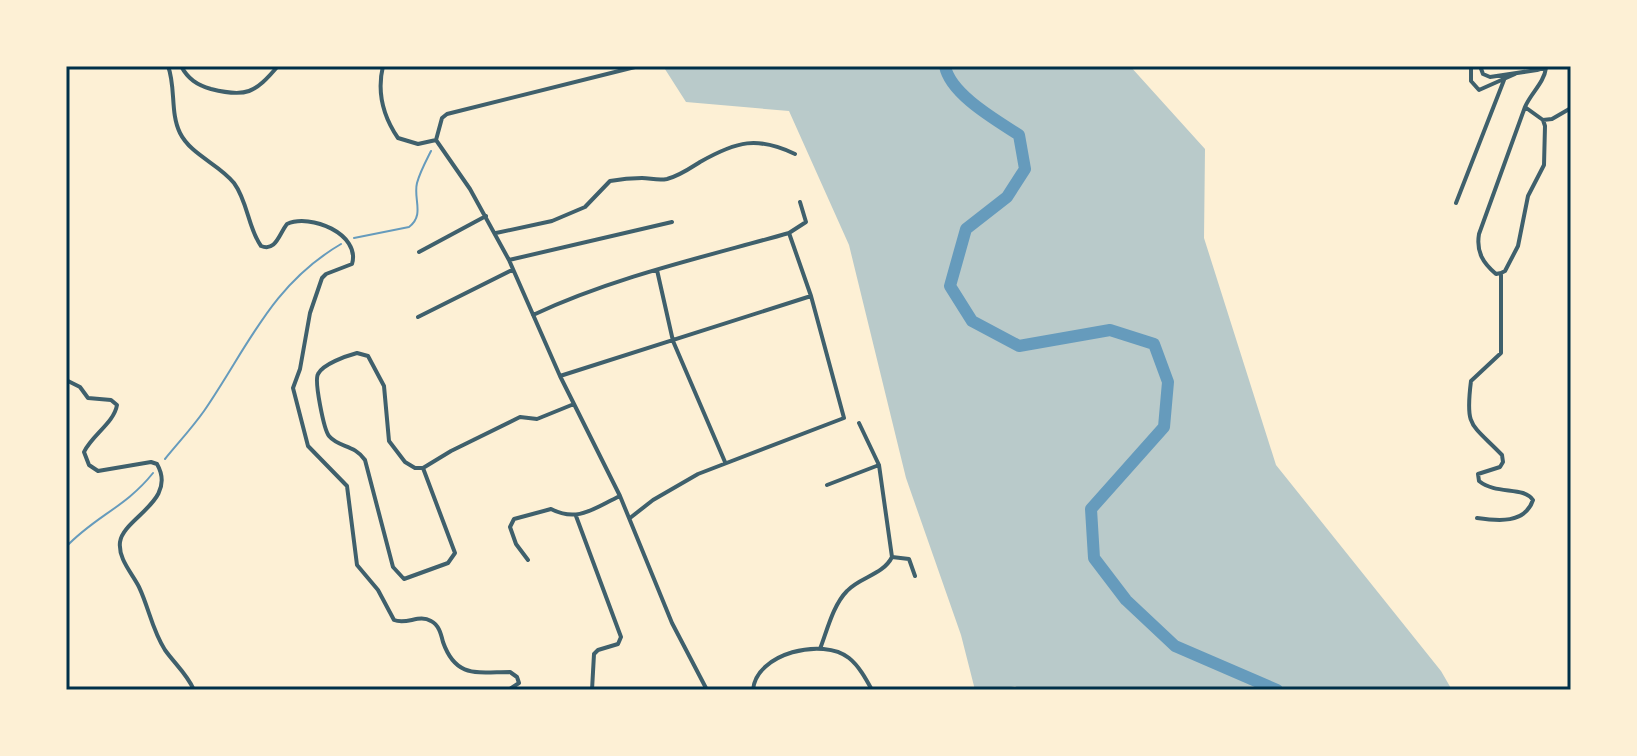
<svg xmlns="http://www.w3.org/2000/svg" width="1637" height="756" font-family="'Source Sans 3',sans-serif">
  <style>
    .green { fill: #b9caca }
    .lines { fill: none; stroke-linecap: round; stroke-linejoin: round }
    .stream { stroke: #669bbc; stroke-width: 2 }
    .river { stroke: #669bbc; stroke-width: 12 }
    .minor { stroke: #3f606c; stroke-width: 4 }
    .neatline { fill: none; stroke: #003049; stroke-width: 3 }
  </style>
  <rect width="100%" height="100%" fill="#fdf0d5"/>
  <path class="green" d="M663 66H1130L1205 149 1204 238 1276 465 1441 671 1452 690H1022L1015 686 999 690H975L961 635 906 478 849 245 789 111 686 102Z"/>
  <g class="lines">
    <path class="stream" d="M354 238 409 227C425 215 413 199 417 183 420 172 426 161 431 151
      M165 459C178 443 192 428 204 411 248 347 271 285 341 244
      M66 547C94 517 126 507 153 473"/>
    <path class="river" d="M945 66C950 94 996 120 1019 135L1025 169 1007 197 966 229 950 286 972 321 1019 346 1110 330 1154 344 1168 382 1164 427 1091 509 1094 558 1126 600 1175 646 1277 690"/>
    <path class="minor" d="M168 66C176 87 170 113 180 133 191 155 219 164 234 183 248 202 248 228 261 246 276 252 279 234 287 224 310 213 361 234 352 264L326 274 322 278 310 313 300 369 293 388 308 446 347 486 357 565 378 590 394 620C407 625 419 614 431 621 439 625 441 634 443 642 456 679 478 672 510 672L517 677 519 683 508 690
      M181 66C188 79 197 85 211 89 246 98 255 93 278 66
      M383 66C377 91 383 116 398 138L418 144 436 140
      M1471 66V81L1479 90 1515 74
      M1480 66 1483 74 1490 77 1537 70 1550 66
      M1543 120 1552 119 1571 108
      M436 140 470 189 509 260 560 376 620 496 672 623 707 690
      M436 140 442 118 447 114 639 66
      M1456 203 1504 80
      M496 233 552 221 585 207 610 181C621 179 631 178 642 178 650 178 658 181 667 179 679 176 689 169 700 162 737 141 757 136 795 154
      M419 252 486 216
      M509 260 672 222
      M657 270 673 341 725 462
      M1501 273 1496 274C1483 263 1476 252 1479 234L1525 107C1531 93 1544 83 1546 68
      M533 315C614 277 704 257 789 233L806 222 800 202
      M418 317 512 270
      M560 376 811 296
      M66 380 80 387 88 398 111 400 117 405C114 423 92 435 84 452L89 465 98 471 151 462 157 464C178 501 123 518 120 542 118 559 132 573 139 587 149 608 152 630 165 650 175 664 187 674 194 690
      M423 468 455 553 448 563 404 579 393 567 365 460C354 444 339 448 329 436 324 430 314 381 318 374 323 364 346 356 357 353L368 356 384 386 389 441 405 462 415 468H423L451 451 520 417 537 419 574 404
      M827 485 879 465
      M576 516 621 637 618 644 598 650 594 654 592 690
      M630 518 653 500 698 474 844 418 811 296 789 233
      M1477 518C1498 521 1525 524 1533 500 1524 486 1496 495 1479 481L1478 474 1500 467 1503 462 1502 455C1471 423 1465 428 1471 381L1501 353V273L1505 271 1518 246 1528 196 1544 165 1545 126 1543 120 1525 107
      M892 557 909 559 915 576
      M528 560 516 544 510 527 514 519 551 509C578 523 594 508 620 496
      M820 649C827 631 833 605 847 591 860 577 883 575 892 557L879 465 859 423
      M753 690C756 653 823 637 849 658 859 666 866 679 872 690"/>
  </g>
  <rect width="1637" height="756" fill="none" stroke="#fdf0d5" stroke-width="136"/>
  <rect x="68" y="68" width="1501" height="620" class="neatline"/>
</svg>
